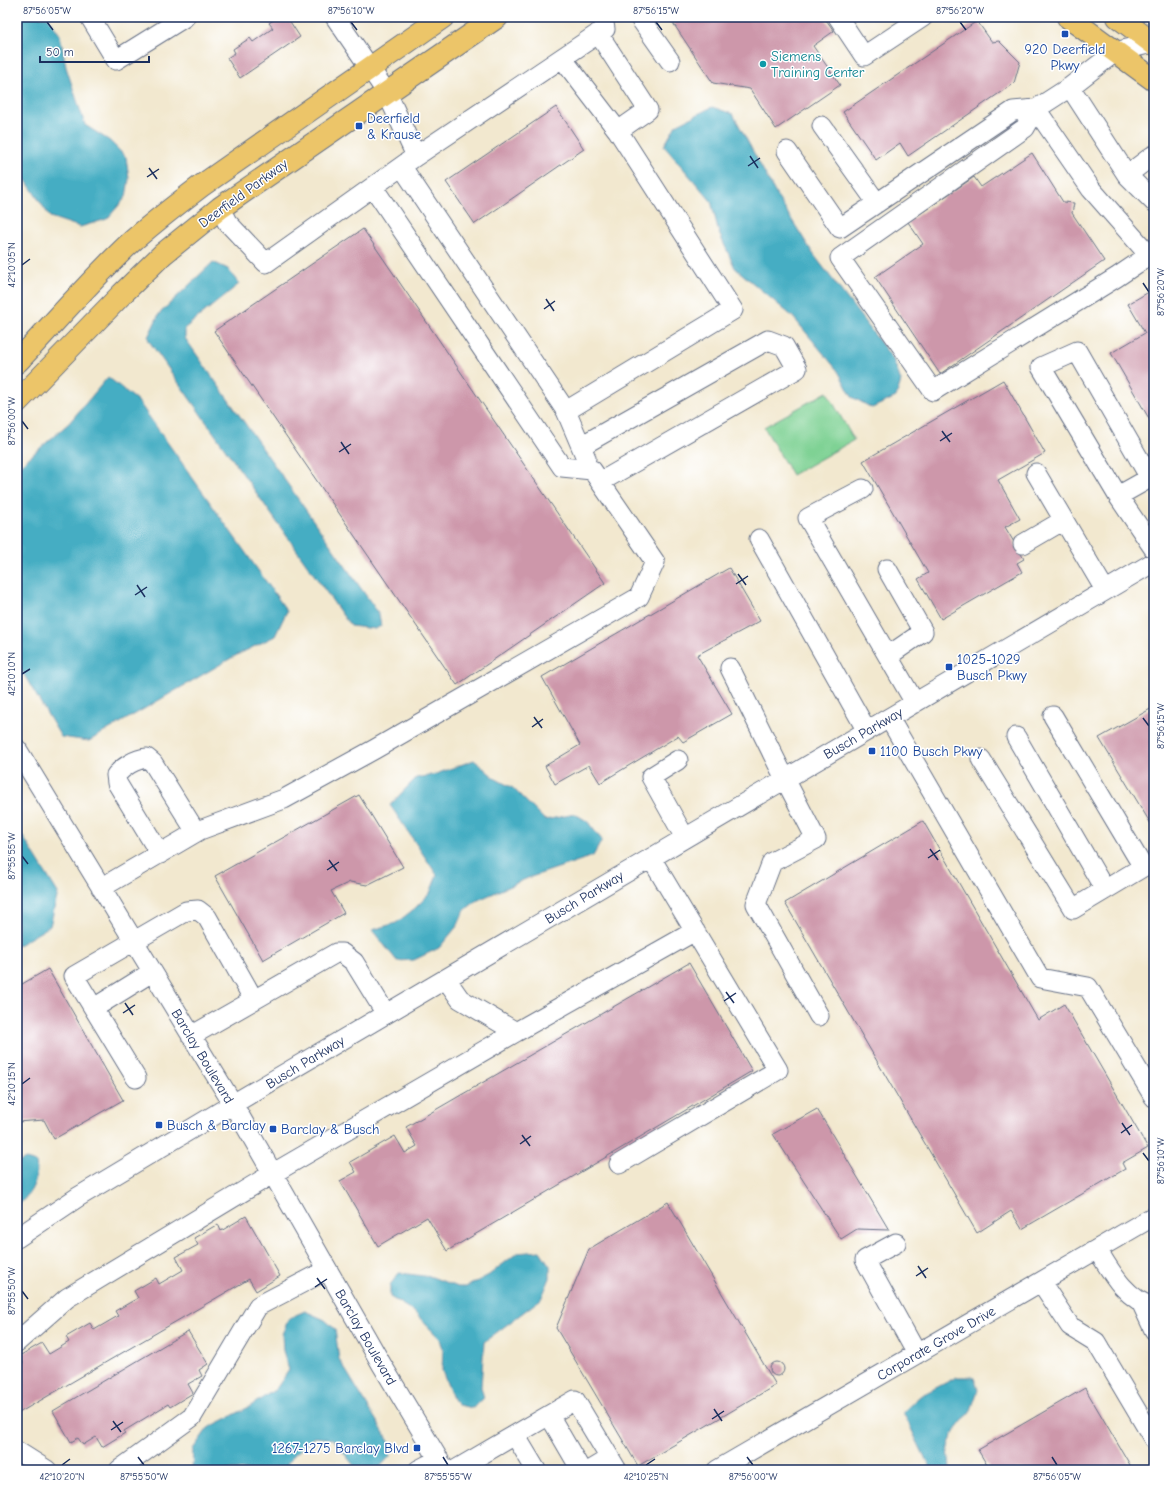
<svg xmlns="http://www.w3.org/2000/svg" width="1171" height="1487" font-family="'Comic Neue',sans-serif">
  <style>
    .green { fill: #7fd294; stroke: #4d8079 }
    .water { fill: #44adc3; stroke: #306e90 }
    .building { fill: #cd97aa }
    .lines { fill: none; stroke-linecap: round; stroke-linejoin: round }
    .minor-casing { stroke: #667086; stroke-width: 21 }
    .major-casing { stroke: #667086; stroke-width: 24 }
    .minor { stroke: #fff; stroke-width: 19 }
    .major { stroke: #ecc569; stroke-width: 22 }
    .ticks { fill: none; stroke: #1b2f5e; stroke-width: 1.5 }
    .transit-dot { fill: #1a4fb4; stroke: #fff; stroke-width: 1.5 }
    .culture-dot { fill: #0f9aa8; stroke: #fff; stroke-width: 1.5 }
    .labels { text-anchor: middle; stroke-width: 3; stroke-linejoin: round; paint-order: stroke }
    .transit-label { font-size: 14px; fill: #164399; stroke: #fff; text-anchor: start }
    .culture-label { font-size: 14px; fill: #0d838f; stroke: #fff; text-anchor: start }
    .street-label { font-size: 14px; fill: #1b2f5e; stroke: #fff }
    .neatline { fill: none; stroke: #1b2f5e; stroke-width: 1.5 }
    .ticks-label { font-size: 10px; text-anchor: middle; fill: #1b2f5e }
  </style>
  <rect width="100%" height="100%" fill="#fff"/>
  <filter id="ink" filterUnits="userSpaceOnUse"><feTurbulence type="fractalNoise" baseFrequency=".025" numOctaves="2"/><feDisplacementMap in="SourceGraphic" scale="8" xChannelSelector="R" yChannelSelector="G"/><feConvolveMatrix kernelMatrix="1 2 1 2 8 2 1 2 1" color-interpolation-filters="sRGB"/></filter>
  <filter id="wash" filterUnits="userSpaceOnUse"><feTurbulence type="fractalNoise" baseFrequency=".012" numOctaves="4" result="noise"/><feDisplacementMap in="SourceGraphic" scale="16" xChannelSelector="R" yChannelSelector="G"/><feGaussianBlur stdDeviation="0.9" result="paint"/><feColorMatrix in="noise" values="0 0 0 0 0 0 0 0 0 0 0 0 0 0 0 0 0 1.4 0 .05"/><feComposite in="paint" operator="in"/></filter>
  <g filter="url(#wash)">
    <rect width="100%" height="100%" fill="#f2e8cf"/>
    <path class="green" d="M827 392 854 440 792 475 764 427Z"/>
    <path class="water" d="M17 17H48L60 35 66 67 85 125 110 141 126 157 129 179 126 197 107 219 80 227 50 217 17 167Z
      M712 107 733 114 778 198 814 255 893 359 901 381 896 397 872 408 852 397 838 371 793 317 735 268 719 233 711 201 664 146 676 125Z
      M213 262 228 269 239 284 185 328V338L379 614 381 626 375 629 351 626 346 620 149 341 148 337 159 314Z
      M108 377 138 401 287 611 275 636 233 657 89 741 61 737 17 663V468L69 423Z
      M474 760 496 779 513 788 545 820 575 814 587 821 602 840 593 856 528 878 476 901 464 911 458 925 439 948 414 960 397 961 372 930 396 923 414 909 430 893 437 875 390 805 416 778 436 774Z
      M17 827 58 893 50 926 17 946Z
      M26 1159 36 1162C39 1181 31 1194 17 1206V1163Z
      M540 1251 550 1266V1278L541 1299 484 1342 481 1387 484 1398 473 1408 458 1405 454 1401 442 1371 443 1349 440 1339 413 1311 390 1297V1285L399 1273 432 1277 458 1287H466L489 1275 517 1253Z
      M305 1311 325 1320 335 1329 339 1359 390 1443V1456L377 1470H368L355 1467 333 1439 314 1437 294 1455 283 1470H192L193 1449 208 1428 249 1407 276 1389 289 1370 283 1351 282 1334 289 1318Z
      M957 1377H974L978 1390 971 1410 953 1433 948 1448 950 1470H931L903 1412 920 1396Z"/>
    <g id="blocks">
      <path class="building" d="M278 17H287L300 37 240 78 227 58 235 53 233 49 250 38 253 42 273 28 269 23Z
        M669 17H824L834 31 813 46 840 85 776 129 750 89 713 83Z
        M977 21 992 42 999 41 1020 62 1014 83 908 156 900 143 876 160 843 112Z
        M556 107 584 149 475 224 446 182Z
        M1032 153 1063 202 1074 203 1072 213 1104 261 940 374 875 277 923 244 908 222 974 177 981 187Z
        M363 229 605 583 457 685 214 331Z
        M1154 289V427L1111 353 1145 333 1128 304Z
        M1003 380 1045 453 998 480 1020 519 1005 527 1024 559 1017 563 1022 572 941 619 918 579 928 573 863 461Z
        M729 568 760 621 697 655 732 714 683 742 678 736 600 783 589 765 555 784 545 766 580 745 542 677Z
        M1154 707V829L1099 738Z
        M359 795 403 867 367 885 350 882 331 891 344 913 263 960 215 876Z
        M923 821 1038 1020 1064 1004 1148 1148 1122 1163 1125 1169 1022 1229 1011 1211 977 1233 785 903Z
        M689 963 752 1071 447 1251 427 1217 378 1246 340 1181 356 1172 350 1162 395 1136 405 1153 417 1146 406 1127Z
        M48 969 123 1100 54 1139 44 1120 17 1122V987Z
        M817 1109 889 1230 857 1229 841 1239 773 1134Z
        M668 1202 776 1385 638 1466 556 1328 589 1249Z
        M246 1216 280 1276 256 1291 249 1279 17 1414V1366L23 1363 19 1356 42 1343 49 1354 69 1342 66 1337 90 1323 94 1330 118 1316 115 1311 138 1298 134 1291 156 1278 159 1284 183 1270 176 1257 198 1245 194 1238 218 1224 221 1231Z
        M188 1331 208 1364 199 1370 202 1376 188 1384 193 1393 170 1407 168 1404 124 1431 125 1433 102 1447 96 1437 83 1445 78 1438 71 1442 53 1411Z
        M770 1369a7 7 0 1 1 14 0a7 7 0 1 1-14 0Z
        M1085 1388 1133 1470H990L978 1450Z"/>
    </g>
  </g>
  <g filter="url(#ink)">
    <use href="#blocks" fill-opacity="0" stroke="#667086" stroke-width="1"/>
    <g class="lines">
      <defs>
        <path id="minor" d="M90 17 116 60 185 17
          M639 17 670 61
          M838 17 864 56 923 17
          M1154 40 1152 43 1115 52 1070 87 1036 109 1025 128 840 258 933 391 1117 277 1154 252
          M562 58 618 131 648 110 598 33
          M1070 87 1127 175
          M822 126 877 203
          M787 151 840 228 1013 111 1036 109 1091 189 1149 255
          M416 156 605 29 603 17
          M1154 157 1152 156 1127 175 1154 202
          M402 167 566 411 733 310 618 131
          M220 208 227 222 266 263 416 156 387 93 335 17
          M566 411 586 458
          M581 446 768 340 784 346 797 369 600 482
          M1036 473 1105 590
          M1154 475 1150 478 1077 351 1041 367 1118 496 1154 549
          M863 489 808 518 915 703
          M1118 496 1150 478
          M759 539 867 731
          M1023 544 1064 520
          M887 569 923 632 888 656
          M730 668 785 779 816 839 772 862 756 904 819 1016
          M889 718 1040 978 1088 987 1154 1097
          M1016 737 1105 890
          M17 749 233 1104 382 1365 445 1470
          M981 759 1073 909 1143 867 1053 716
          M678 760 651 777 685 838
          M160 854 117 783 116 775C123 767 135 759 147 758L153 763 196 832
          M101 888 200 830 284 799 375 749 639 597 655 562 592 470 562 467 373 187
          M446 979 460 999 516 1032 695 931
          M94 1008 152 972
          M191 1036 254 1000
          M136 1078 74 976 186 911 198 910 207 917 254 1000 336 953H342L354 962 386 1014
          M619 1164 778 1070 651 858
          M17 1238 78 1197 233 1104 1154 562
          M896 1243 865 1260 917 1354
          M1097 1249C1111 1272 1126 1300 1154 1307
          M1041 1282 1070 1326 1096 1342 1154 1440
          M1141 1302 1154 1330
          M17 1342 67 1298 272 1174 516 1032
          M549 1415 581 1470
          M515 1435 536 1470
          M17 1451 47 1470
          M119 1470 192 1417 258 1306 327 1270
          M418 1470 439 1459
          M455 1470 575 1400 617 1470
          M590 1470 610 1458
          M717 1470 1154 1216"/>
        <path id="major" d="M1068 17 1154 80
          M1118 17 1154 44
          M17 362C54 323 89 282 128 245 151 224 176 205 201 186L443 17
          M17 402 122 294 163 254 220 208 497 17"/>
      </defs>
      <use href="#minor" class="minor-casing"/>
      <use href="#major" class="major-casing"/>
      <use href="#minor" class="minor"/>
      <use href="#major" class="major"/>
    </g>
  </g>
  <path class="ticks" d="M47 22 53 30M351 22 357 30M656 22 662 30M960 22 966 30M750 156 758 168M748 166 760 158M149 168 157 179M147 177 159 169M22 265 30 259M1143 283 1149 292M546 299 554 311M544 309 555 301M22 421 28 429M942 431 950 442M940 441 952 433M341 442 349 454M339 452 351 444M738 574 746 585M736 584 748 576M137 585 145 597M135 595 147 587M22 674 30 669M534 717 542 728M1143 718 1149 726M532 727 543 719M930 849 938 860M22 856 28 864M928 858 940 850M329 860 337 871M327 870 339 862M726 992 734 1003M724 1001 736 993M125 1003 133 1015M123 1013 135 1005M22 1084 30 1078M1122 1123 1130 1135M1121 1133 1132 1125M522 1135 530 1146M520 1144 531 1136M1143 1153 1149 1161M918 1266 926 1278M916 1276 928 1268M317 1278 325 1289M315 1287 327 1279M22 1291 28 1299M714 1409 722 1421M712 1419 724 1411M113 1421 121 1432M111 1430 123 1422M138 1457 144 1465M443 1457 448 1465M747 1457 753 1465M1052 1457 1057 1465M62 1465 70 1459M646 1465 655 1459"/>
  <g class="transit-dot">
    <rect x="1061" y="30" width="8" height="8" rx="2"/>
    <rect x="355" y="122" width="8" height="8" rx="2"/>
    <rect x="945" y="663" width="8" height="8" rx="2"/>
    <rect x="868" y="747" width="8" height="8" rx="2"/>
    <rect x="155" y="1121" width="8" height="8" rx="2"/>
    <rect x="269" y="1125" width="8" height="8" rx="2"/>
    <rect x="413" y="1444" width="8" height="8" rx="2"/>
  </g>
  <circle class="culture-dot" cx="763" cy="64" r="4"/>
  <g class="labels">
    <g class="transit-label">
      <text x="1065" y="54" text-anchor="middle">920 Deerfield<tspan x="1065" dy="16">Pkwy</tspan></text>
      <text x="367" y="123">Deerfield<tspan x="367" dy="16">&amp; Krause</tspan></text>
      <text x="957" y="664">1025-1029<tspan x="957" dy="16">Busch Pkwy</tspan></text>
      <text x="880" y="756">1100 Busch Pkwy</text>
      <text x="167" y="1130">Busch &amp; Barclay</text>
      <text x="281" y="1134">Barclay &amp; Busch</text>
      <text x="409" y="1453" text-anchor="end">1267-1275 Barclay Blvd</text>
    </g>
    <g class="culture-label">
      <text x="771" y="61">Siemens<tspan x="771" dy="16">Training Center</tspan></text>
    </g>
    <g class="street-label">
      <text transform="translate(243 193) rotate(-36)" y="5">Deerfield Parkway</text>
      <text transform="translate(863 733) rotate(-30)" y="5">Busch Parkway</text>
      <text transform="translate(584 897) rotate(-31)" y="5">Busch Parkway</text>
      <text transform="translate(203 1056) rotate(59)" y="5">Barclay Boulevard</text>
      <text transform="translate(305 1062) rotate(-31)" y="5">Busch Parkway</text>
      <text transform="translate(366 1337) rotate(60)" y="5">Barclay Boulevard</text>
      <text transform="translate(936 1343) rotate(-30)" y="5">Corporate Grove Drive</text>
    </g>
  </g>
  <rect width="1171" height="1487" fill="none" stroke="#fff" stroke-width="44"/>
  <path d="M40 56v6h109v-6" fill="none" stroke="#1b2f5e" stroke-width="2"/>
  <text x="46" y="56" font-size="12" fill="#1b2f5e" stroke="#ffffff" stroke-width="3" paint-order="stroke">50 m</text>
  <rect x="22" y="22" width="1127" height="1443" class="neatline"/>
  <g class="ticks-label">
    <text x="47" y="14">87°56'05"W</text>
    <text x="351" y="14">87°56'10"W</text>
    <text x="656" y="14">87°56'15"W</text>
    <text x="960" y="14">87°56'20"W</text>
    <text transform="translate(11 265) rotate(-90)" y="4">42°10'05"N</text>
    <text transform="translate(1160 292) rotate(-90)" y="4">87°56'20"W</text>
    <text transform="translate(11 421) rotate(-90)" y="4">87°56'00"W</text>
    <text transform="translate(11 674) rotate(-90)" y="4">42°10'10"N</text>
    <text transform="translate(1160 726) rotate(-90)" y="4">87°56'15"W</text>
    <text transform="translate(11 856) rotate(-90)" y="4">87°55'55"W</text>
    <text transform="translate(11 1084) rotate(-90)" y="4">42°10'15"N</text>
    <text transform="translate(1160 1161) rotate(-90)" y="4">87°56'10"W</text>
    <text transform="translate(11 1291) rotate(-90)" y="4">87°55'50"W</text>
    <text x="62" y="1480">42°10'20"N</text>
    <text x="144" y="1480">87°55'50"W</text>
    <text x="448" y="1480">87°55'55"W</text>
    <text x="646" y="1480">42°10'25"N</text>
    <text x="753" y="1480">87°56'00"W</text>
    <text x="1057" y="1480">87°56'05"W</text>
  </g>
</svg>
